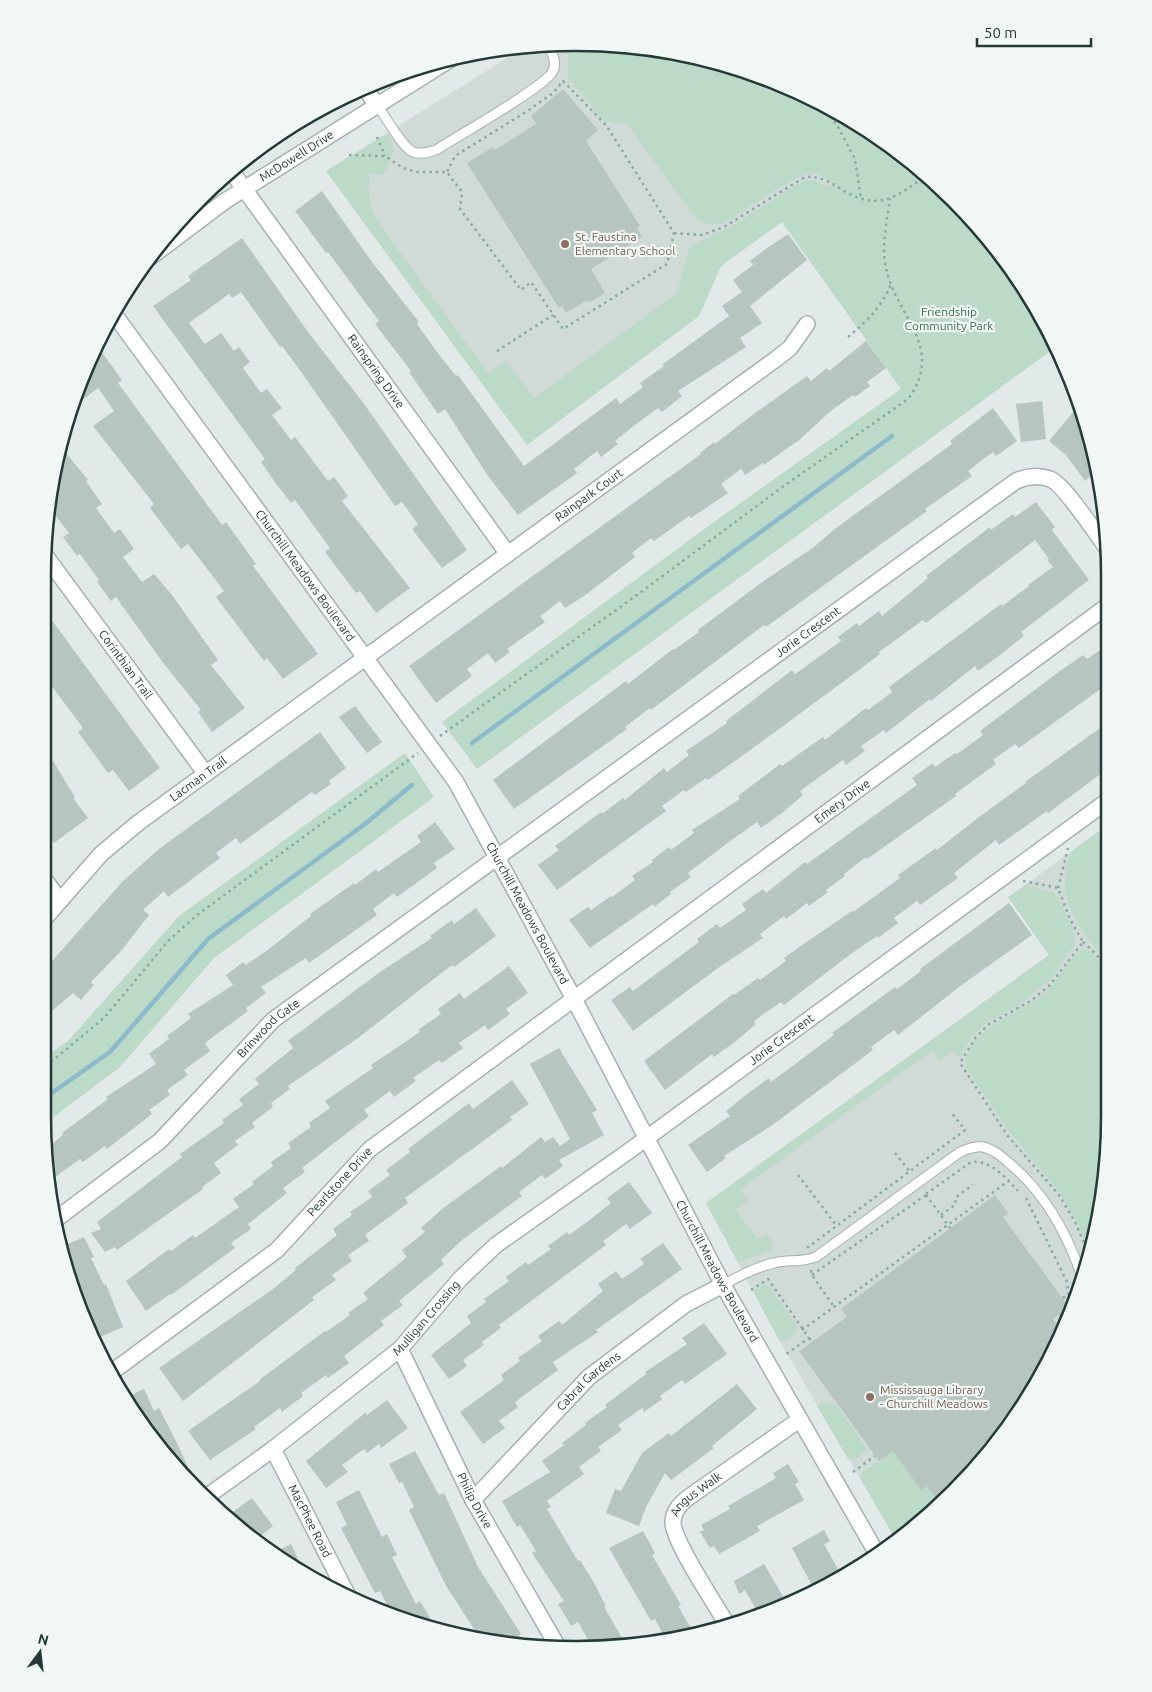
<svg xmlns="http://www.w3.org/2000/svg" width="1152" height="1692" font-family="Ubuntu,sans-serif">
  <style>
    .built { fill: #d0dad7 }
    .green { fill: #bcdac8 }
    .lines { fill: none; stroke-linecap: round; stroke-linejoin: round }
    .stream { stroke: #8eb8cb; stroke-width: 4.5 }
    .building { fill: #b7c5c1 }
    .service-casing { stroke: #a4b2af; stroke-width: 11 }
    .minor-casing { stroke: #a4b2af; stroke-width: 18 }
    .tertiary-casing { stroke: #a4b2af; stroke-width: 18 }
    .path { stroke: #85aba5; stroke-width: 2.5; stroke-dasharray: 2.5 4; stroke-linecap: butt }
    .service { stroke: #fff; stroke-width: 9 }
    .minor { stroke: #fff; stroke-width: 15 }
    .tertiary { stroke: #fff; stroke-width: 15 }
    .education-dot { fill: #8d6e63; stroke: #f1f7f5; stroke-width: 2 }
    .labels { text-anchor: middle; stroke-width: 4.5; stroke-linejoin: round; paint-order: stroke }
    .street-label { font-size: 12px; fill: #233a37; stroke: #f1f7f5 }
    .education-label { font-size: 12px; fill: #785e54; stroke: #f1f7f5; text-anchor: start }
    .park-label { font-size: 12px; fill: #316d51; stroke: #f1f7f5 }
    .rim { fill: none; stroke: #233a37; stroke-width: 2.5 }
  </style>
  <rect width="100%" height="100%" fill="#e1eae8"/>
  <path class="built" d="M576 43 680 53 763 78 832 185 721 266 699 316 527 445 326 171 525 47Z
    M1109 824 1110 1116 1099 1220 1054 1352 1019 1413 953 1493 895 1538 779 1340 706 1203 1049 955 1008 897Z"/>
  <path class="green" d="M576 43 680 53 780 83 872 132 953 199 1019 279 1056 347 477 769 442 722 718 519 901 389 782 222 721 266 699 316 527 445 326 171 387 134C399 151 391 158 383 175L370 173C367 191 369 205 378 222L488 373 506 361 534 398 677 293 690 246 729 228 803 181 815 180 829 187 832 185C828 177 818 173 809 174 796 174 740 214 724 223L712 225 697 220 627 124 606 122 601 118 568 77V55L562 44Z
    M405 753 434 797 214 958 120 1067 47 1122 46 1056 68 1041 179 916Z
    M1109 824V967C1082 929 1052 901 1071 852Z
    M1026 885 1054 893 1059 899 1073 928 1075 944 1050 980 1020 1004 984 1025 972 1036 961 1056H957L953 1051 940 1061 932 1051 741 1189 748 1201 736 1210 757 1239 766 1233 774 1244 770 1251 738 1262 706 1203 1049 955 1008 897Z
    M1086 949 1091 951 1110 976 1109 1116 1099 1220 1090 1248 1061 1194 1008 1130 966 1067C964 1029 1023 1012 1047 991 1060 980 1069 954 1086 949Z
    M764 1284 768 1285 797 1326 795 1334 787 1340H779L753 1291Z
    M825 1403 837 1406 867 1449 859 1458 848 1459 817 1406Z
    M893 1451 927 1486 940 1504 895 1538 860 1478 862 1473Z"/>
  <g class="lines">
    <path class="stream" d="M472 743 892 436
      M46 1097 110 1052 208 939 365 824 412 785"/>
  </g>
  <path class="building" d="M563 89 598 130 586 141 640 226 637 228 642 237 591 269 605 293 588 303 587 300 566 313 562 306 559 308 467 163 493 147 495 150 536 124 531 116Z
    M322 191 372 262 419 322 417 324 437 352 456 376 458 375 524 466 616 398 620 404 643 387 640 383 664 366 663 364 729 316 722 306 742 292 733 280 753 265 750 261 767 248 788 234 807 260 750 306 762 323 740 338 746 347 678 391 682 396 662 412 658 408 636 424 615 441 618 444 601 457 597 451 574 469 577 473 518 515 488 476 445 409 438 414 409 372 411 371 375 324 379 321 328 252 326 253 295 211Z
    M242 238 308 332 362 401 467 550 442 568 412 529 418 524 402 502 395 506 302 373 282 346 280 347 241 292 232 298 229 294 189 323 205 344 221 333 234 351 239 347 250 362 243 368 261 393 267 389 282 408 272 415 291 440 295 437 328 481 334 477 348 496 342 501 410 588 376 613 360 591 356 593 325 552 330 548 295 500 291 503 277 485 261 462 265 459 153 306 191 280 188 276Z
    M866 341 886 368 867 382 870 386 855 397 853 395 832 410 799 440 764 465 763 463 745 475 741 469 721 484 728 493 691 518 689 516 654 541 651 538 632 553 635 557 584 596 565 608 560 601 540 616 545 622 507 649 510 652 495 663 488 653 467 669 472 676 436 703 409 666 701 454 700 453 714 442 715 444 751 416 807 376 811 381 827 368 829 371Z
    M96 344 122 380 118 383 222 525 226 522 256 564 253 566 318 654 283 679 267 658 264 661 216 597 224 591 205 566 188 544 181 549 150 508 154 504 93 426 114 411 98 388 76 405Z
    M1042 401 1046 439 1021 442 1016 404Z
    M993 408 1017 441 996 456 993 452 968 471 972 476 925 509 927 511 766 627 764 625 651 710 650 708 625 727 627 729 514 809 493 780 626 681 628 684 673 649 674 650 699 632 698 630 765 580 814 547 836 528 952 444 950 441Z
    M1074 411 1083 418 1099 472 1101 490 1091 476 1085 481 1066 455 1049 441Z
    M61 447 88 480 86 481 102 504 96 508 114 533 120 529 134 549 123 557 142 582 154 574 172 595 218 660 211 665 245 708 212 732 198 712 201 710 164 664 116 597 111 601 97 582 99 580 80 554 77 556 63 537 69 533 49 507 53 472Z
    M1036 502 1055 527 1052 530 1089 580 1021 632 1024 636 1000 655 978 671 975 666 931 701 930 699 886 733 884 730 861 746 865 751 846 765 843 760 800 791 803 795 782 813 761 828 757 822 733 839 688 873 691 877 670 892 671 894 654 907 653 904 590 948 569 920 588 907 591 910 611 896 612 897 635 880 632 876 653 862 652 860 669 847 671 850 694 833 692 830 740 799 738 796 780 764 782 766 823 737 825 740 866 708 868 710 892 692 889 687 1001 604 1002 606 1029 586 1028 585 1053 567 1047 560 1049 559 1035 540 926 623 923 620 879 652 880 654 859 670 749 751 708 780 706 778 686 792 684 790 662 806 666 811 557 890 538 865 559 850 555 846 601 812 602 814 623 798 625 800 664 768 667 772 689 755 686 751 727 723 726 721 792 670 795 674 841 641 838 637 857 623 859 626 879 611 882 616 928 578 926 576 990 527 991 530 1013 514 1015 517Z
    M43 608 160 768 129 791 113 770 108 773 78 732 83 728 48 681 43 685Z
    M1110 643V680L1104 683 1106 685 1019 748 1015 744 993 760 996 764 955 794 956 796 867 859 866 857 844 874 845 876 826 890 828 892 809 906 807 903 786 919 784 916 760 934 763 938 718 968 633 1031 611 1000 630 987 633 991 699 942 697 939 717 924 720 928 746 910 742 904 763 889 766 893 805 862 807 864 893 802 917 785 912 778 933 763 935 767 955 753 957 754 983 735 980 731 1060 671 1083 655 1087 659Z
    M355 706 382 742 367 753 339 717Z
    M1110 721V767L1048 813 1047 811 999 845 996 840 954 873 958 878 920 905 917 901 894 918 898 923 878 938 877 936 852 953 784 1005 781 1002 754 1021 756 1024 735 1042 714 1057 712 1054 665 1090 644 1061 733 994 734 995 758 978 760 980 786 961 784 958 805 943 852 911 853 912 900 878 898 875 936 848 937 850 979 817 1026 783 1025 782Z
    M320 732 346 768 329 781 331 784 315 795 312 792 240 844 236 838 216 853 220 858 168 897 164 891 143 910 149 915 122 950 91 982 94 985 81 1000 73 993 46 1016 45 969 122 882 159 849Z
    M53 761 75 797 73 798 88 818 54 843 44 829V768Z
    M435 822 455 849 434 863 437 868 397 897 394 893 373 909 377 915 309 963 306 958 261 987 266 993 246 1008 248 1011 205 1043 210 1051 184 1070 188 1075 167 1090 170 1095 149 1110 152 1114 107 1149 105 1146 83 1162 80 1159 47 1183V1148L63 1135 62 1133 108 1099 106 1097 156 1064 149 1054 169 1039 167 1036 191 1018 188 1014 233 985 226 975 243 962 246 965 269 949 311 916 310 914 354 883 355 885 376 869 378 872 421 842 417 836Z
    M1009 903 1032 935 963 984 898 1035 894 1030 871 1047 873 1050 853 1065 771 1126 724 1156 726 1158 707 1172 688 1145 730 1116 726 1111 747 1094 769 1078 771 1082 834 1035 832 1033 895 987 897 989 921 971 920 969Z
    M476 908 496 936 454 967 452 965 426 985 358 1038 288 1086 290 1089 271 1103 273 1107 252 1123 255 1127 235 1141 238 1145 214 1163 221 1173 202 1187 203 1189 117 1250 115 1247 105 1252 91 1233 101 1229 97 1222 182 1157 180 1154 224 1123 222 1120 243 1105 239 1099 259 1084 255 1079 293 1048 288 1041 380 972 432 938 430 936 452 920 454 924Z
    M509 966 528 993 506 1009 510 1014 488 1030 485 1025 459 1043 463 1048 442 1063 439 1060 413 1078 416 1081 394 1097 390 1091 364 1110 369 1116 302 1168 305 1172 283 1188 287 1193 248 1224 251 1229 231 1243 235 1248 171 1295 170 1294 146 1311 126 1281 169 1249 171 1251 193 1235 195 1238 239 1207 233 1199 254 1184 252 1182 273 1166 271 1162 291 1148 288 1143 311 1127 309 1123 330 1108 325 1101 373 1068 371 1065 420 1032 418 1030 441 1014 438 1009 460 993 464 999Z
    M559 1048 597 1110 592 1113 604 1135 559 1160 563 1166 545 1179 542 1175 519 1192 522 1196 462 1240 441 1260 444 1264 399 1301 403 1305 381 1321 384 1325 344 1356 349 1363 328 1378 326 1375 301 1393 303 1396 282 1412 280 1408 254 1427 256 1429 210 1460 188 1431 260 1381 259 1380 325 1331 326 1332 350 1315 348 1313 368 1299 363 1293 407 1257 402 1250 425 1232 421 1228 442 1209 501 1166 502 1168 541 1137 545 1142 553 1137 560 1146 570 1139 530 1064Z
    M512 1080 529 1104 510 1117 512 1120 405 1198 408 1203 365 1235 369 1241 348 1255 352 1261 332 1275 336 1280 312 1297 314 1300 183 1401 159 1368 273 1289 296 1270 295 1268 337 1235 333 1229 352 1215 350 1212 372 1197 368 1191 390 1175 386 1170 410 1152 408 1149 469 1103 473 1109Z
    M629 1182 652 1213 630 1229 626 1224 603 1241 606 1245 499 1325 501 1328 482 1342 484 1345 463 1360 467 1366 449 1379 431 1355 471 1323 467 1316 486 1302 484 1299 509 1281 506 1277 526 1262 528 1265 551 1249 548 1246 567 1232 569 1235 591 1219 611 1203 607 1198Z
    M995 1195 1008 1213 1003 1217 1069 1307 1053 1319 1061 1331 1054 1352 1019 1413 953 1493 940 1504 927 1486 921 1490 893 1451 879 1461 799 1351 847 1317 841 1309Z
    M84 1237 94 1257 91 1258 104 1285 106 1284 123 1327 96 1339 76 1298 79 1296 67 1270 61 1247Z
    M663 1243 682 1269 596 1330 598 1332 553 1362 558 1370 515 1402 518 1407 499 1421 505 1428 483 1444 460 1412 504 1380 501 1375 520 1361 518 1358 542 1341 538 1336 559 1321 562 1325 603 1291 598 1284 616 1271 622 1279 644 1264 640 1259Z
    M704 1323 727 1354 685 1384 682 1380 660 1396 662 1399 644 1412 642 1408 618 1425 622 1430 598 1447 601 1451 579 1467 584 1474 547 1501 551 1507 547 1509 578 1561 580 1560 593 1581 606 1606 604 1607 625 1643 591 1645 578 1622 571 1626 558 1604 564 1601 532 1553 536 1551 520 1525 517 1527 502 1501 550 1472 542 1461 564 1445 562 1443 586 1425 585 1423 607 1407 605 1405 646 1374 645 1372 687 1344 682 1338Z
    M737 1384 757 1409 712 1446 714 1448 671 1480 665 1473 646 1507 639 1526 606 1513 615 1489 621 1491 642 1453 669 1433 671 1436Z
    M144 1389 154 1411 159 1408 176 1441 195 1482 192 1484 133 1413 125 1398Z
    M387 1400 408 1428 381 1448 379 1444 367 1453 364 1449 342 1465 348 1472 326 1488 306 1461 365 1413 367 1415Z
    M415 1451 439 1495 444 1493 478 1567 521 1634 519 1636 525 1646 480 1638 446 1586 409 1510 414 1507 402 1482 399 1483 389 1464Z
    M788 1464 799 1482 795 1484 804 1500 757 1526 760 1531 719 1554 714 1546 710 1548 700 1532 704 1530 701 1525 730 1509 728 1506 776 1478 773 1473Z
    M359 1490 382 1537 387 1534 397 1555 392 1557 416 1604 420 1601 438 1631 393 1616 380 1591 375 1593 341 1528 347 1525 336 1502Z
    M252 1498 273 1526 254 1541 226 1517Z
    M824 1530 830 1541 824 1544 843 1578 815 1591 792 1548Z
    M643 1531 655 1553 652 1555 681 1605 678 1606 695 1635 666 1640 655 1619 651 1621 609 1548Z
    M291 1544 303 1569 274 1552Z
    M764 1564 787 1603 760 1616 745 1590 739 1594 734 1581Z"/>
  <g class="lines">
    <defs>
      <path id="service" d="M376 104C385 115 401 146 413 152 421 155 428 152 436 150 454 138 547 86 553 71 557 62 552 53 548 45
        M723 1285C739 1276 756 1267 774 1263 789 1259 799 1263 816 1257L960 1152C968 1149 974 1146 983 1147 993 1149 1001 1156 1009 1163 1044 1192 1066 1231 1081 1274"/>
      <g id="minor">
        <path d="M364 87 376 104"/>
        <path id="s1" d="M232 172 508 554"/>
        <path id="s2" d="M45 555 206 774"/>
        <path d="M45 880 60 901"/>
        <path id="s3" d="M45 918 101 854 138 823 776 359 790 348 807 324"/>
        <path id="s4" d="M55 1220 160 1141 273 1020 1016 481C1027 476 1038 475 1050 479 1063 483 1097 535 1107 548"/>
        <path id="s5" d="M400 1349 473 1500 558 1647"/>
        <path id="s6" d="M112 1372 277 1250 370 1149 1110 604"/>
        <path id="s7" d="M273 1449 347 1594"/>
        <path id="s8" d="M205 1498 273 1449 400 1349 460 1279 496 1245 629 1151 1110 799"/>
        <path id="s9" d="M473 1500 589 1377 686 1304 723 1285"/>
        <path id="s10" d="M728 1626C716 1605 674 1543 673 1523 673 1511 680 1504 689 1497L799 1420"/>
      </g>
      <g id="tertiary">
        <path id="s11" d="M148 259 225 201 451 59"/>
        <path id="s12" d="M114 314 456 782 574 999 723 1285 876 1552"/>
      </g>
    </defs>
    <use href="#service" class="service-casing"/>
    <use href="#minor" class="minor-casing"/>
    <use href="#tertiary" class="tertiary-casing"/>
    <path class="path" d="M822 106 837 125 855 159 861 199
      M377 137 385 156
      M349 155 385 156 403 168 417 172H447L462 192 460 209 521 290 531 282 563 329 667 264 674 233 606 125 563 81 553 93 529 110 455 156 447 172
      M674 233 702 235 724 227 805 177C820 176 828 181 841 189 877 212 895 198 926 176
      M848 337C867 321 882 307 891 284
      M497 351 553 315
      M440 736 637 595 781 488 908 399C946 348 896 316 886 268 881 246 887 221 890 199
      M1023 881 1058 888 1070 919 1083 942 1050 985 1032 1000 988 1025 976 1037 960 1063 1007 1135 1059 1195 1075 1222 1088 1252
      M1058 888 1068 848
      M1083 942 1095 953 1110 972
      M46 1066 104 1018 169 940 197 915 418 753
      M895 1153 910 1172
      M798 1175 836 1225
      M926 1194 971 1162C991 1160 1005 1177 1018 1191
      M926 1195 950 1228
      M1026 1198 1067 1282 1068 1294
      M941 1215 955 1205 956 1197 973 1185
      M807 1248 965 1130 951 1112
      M811 1270 812 1275 834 1307
      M812 1275 926 1195
      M751 1290 768 1279 809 1338 785 1355
      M1063 1298 1068 1294 1074 1296
      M1060 1314 1065 1321
      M802 1330 1010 1180
      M809 1338 812 1342
      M853 1472 875 1456"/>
    <use href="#service" class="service"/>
    <use href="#minor" class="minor"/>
    <use href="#tertiary" class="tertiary"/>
  </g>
  <g class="education-dot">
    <circle cx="565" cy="244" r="5"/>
    <circle cx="870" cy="1397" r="5"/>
  </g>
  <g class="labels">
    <g class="street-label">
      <text dy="4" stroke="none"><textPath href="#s11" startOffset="181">McDowell Drive</textPath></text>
      <text dy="4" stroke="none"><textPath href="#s1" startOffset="246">Rainspring Drive</textPath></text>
      <text dy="4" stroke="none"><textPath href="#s3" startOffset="691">Rainpark Court</textPath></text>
      <text dy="4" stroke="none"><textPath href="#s12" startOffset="324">Churchill Meadows Boulevard</textPath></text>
      <text dy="4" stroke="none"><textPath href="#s4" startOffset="958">Jorie Crescent</textPath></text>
      <text dy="4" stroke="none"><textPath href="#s2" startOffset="136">Corinthian Trail</textPath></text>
      <text dy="4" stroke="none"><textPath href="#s3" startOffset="208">Lacman Trail</textPath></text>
      <text dy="4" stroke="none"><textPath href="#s6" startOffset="929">Emery Drive</textPath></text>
      <text dy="4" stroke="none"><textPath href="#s12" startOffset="729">Churchill Meadows Boulevard</textPath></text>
      <text dy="4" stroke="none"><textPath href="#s4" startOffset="288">Brinwood Gate</textPath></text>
      <text dy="4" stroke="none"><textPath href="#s8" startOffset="739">Jorie Crescent</textPath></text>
      <text dy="4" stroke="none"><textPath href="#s6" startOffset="298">Pearlstone Drive</textPath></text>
      <text dy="4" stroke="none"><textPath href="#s12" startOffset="1134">Churchill Meadows Boulevard</textPath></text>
      <text dy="4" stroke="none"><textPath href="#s8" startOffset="286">Mulligan Crossing</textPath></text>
      <text dy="4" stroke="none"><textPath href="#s9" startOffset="166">Cabral Gardens</textPath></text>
      <text dy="4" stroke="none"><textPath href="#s10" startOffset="156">Angus Walk</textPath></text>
      <text dy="4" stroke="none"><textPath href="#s5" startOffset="169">Philip Drive</textPath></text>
      <text dy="4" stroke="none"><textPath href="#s7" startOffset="81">MacPhee Road</textPath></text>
    </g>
    <g class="education-label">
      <text x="575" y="241">St. Faustina<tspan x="575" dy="14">Elementary School</tspan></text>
      <text x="880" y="1394">Mississauga Library<tspan x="880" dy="14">- Churchill Meadows</tspan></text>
    </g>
    <g class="park-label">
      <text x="949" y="316">Friendship<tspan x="949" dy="14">Community Park</tspan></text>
    </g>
  </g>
  <path d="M0 0H1152V1692H0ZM576 51H576A525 525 0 0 1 1101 576V1116A525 525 0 0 1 576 1641H576A525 525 0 0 1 51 1116V576A525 525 0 0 1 576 51Z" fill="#f1f7f5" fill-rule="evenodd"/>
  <path class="rim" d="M576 51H576A525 525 0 0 1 1101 576V1116A525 525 0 0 1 576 1641H576A525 525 0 0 1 51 1116V576A525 525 0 0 1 576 51Z"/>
  <g transform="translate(40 1652) rotate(15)" stroke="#f1f7f5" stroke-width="4" paint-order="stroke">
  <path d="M0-4L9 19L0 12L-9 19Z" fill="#233a37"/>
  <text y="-8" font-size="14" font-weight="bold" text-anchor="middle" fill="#233a37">N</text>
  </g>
  <path d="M977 38v8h114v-8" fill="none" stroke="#233a37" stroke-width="2.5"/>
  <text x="984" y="38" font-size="15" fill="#233a37" stroke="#f1f7f5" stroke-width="4" paint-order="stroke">50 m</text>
</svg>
